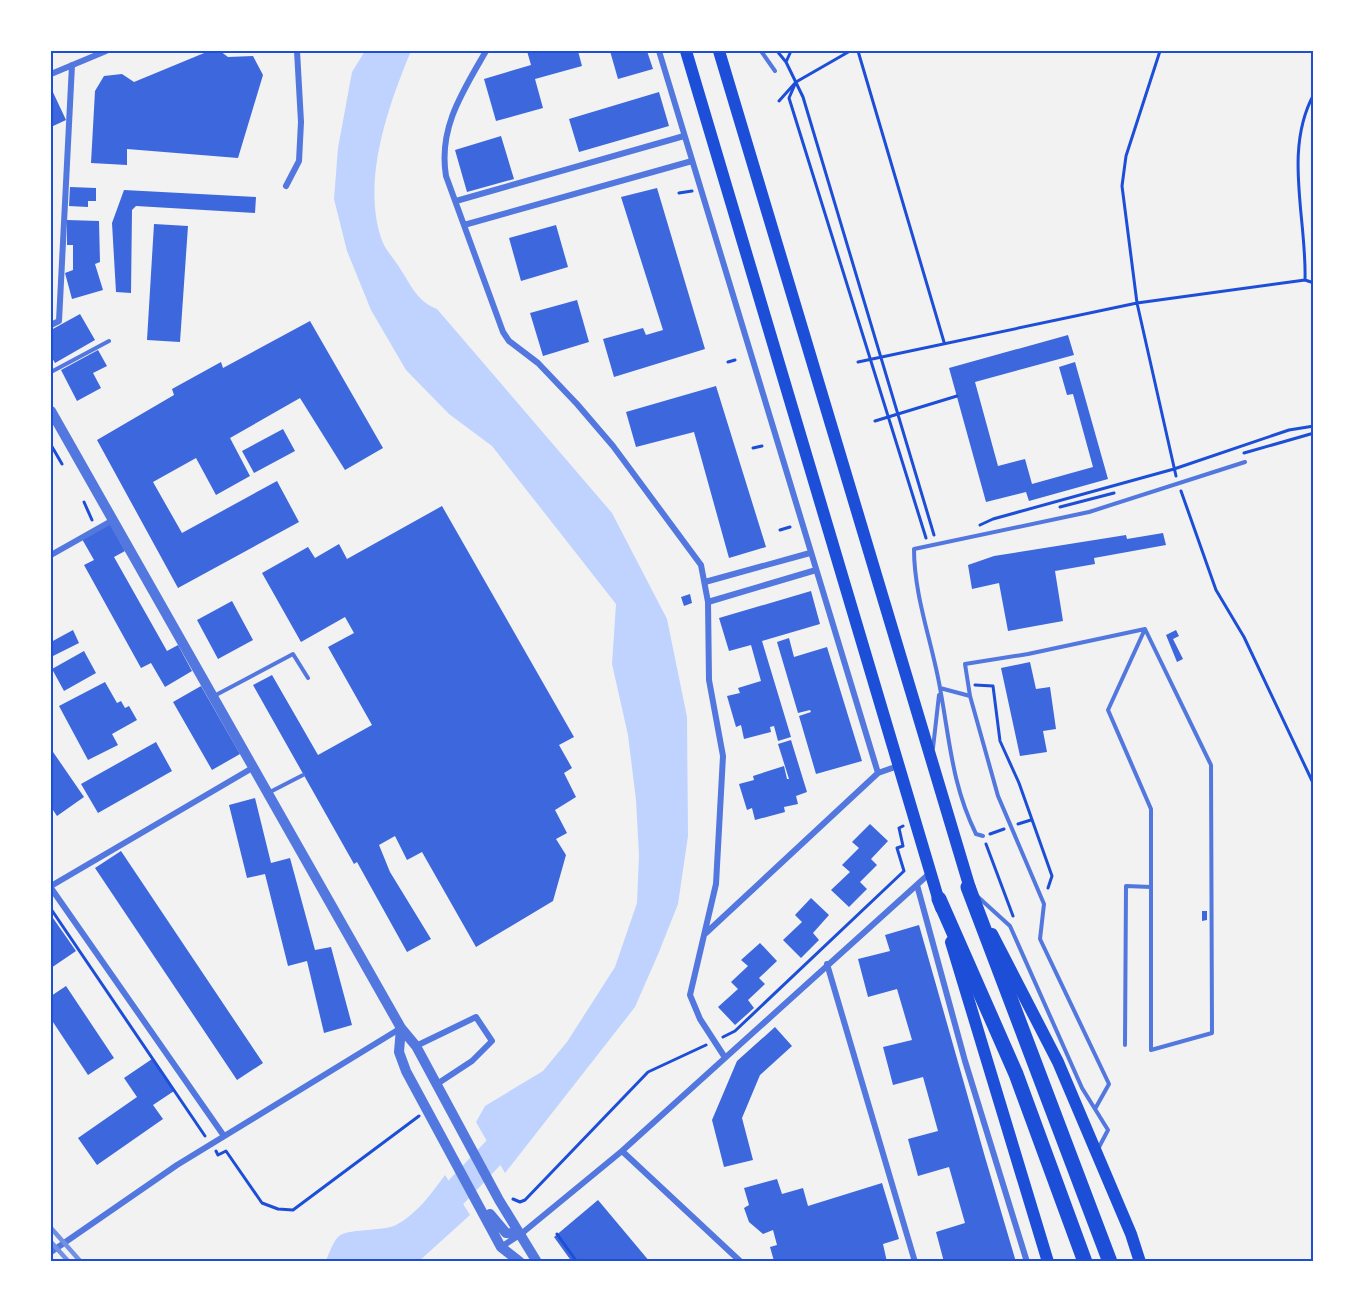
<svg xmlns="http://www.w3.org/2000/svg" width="1365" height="1313" font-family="'PT Sans',sans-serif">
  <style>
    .water { fill: #bfd3fe }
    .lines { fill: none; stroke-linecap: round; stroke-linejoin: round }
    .river { stroke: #bfd3fe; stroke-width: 27 }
    .building { fill: #3d67dc }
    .path { stroke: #1d4ed8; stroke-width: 3 }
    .service { stroke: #5277de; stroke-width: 4 }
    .minor { stroke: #5277de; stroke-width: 6 }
    .tertiary { stroke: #5277de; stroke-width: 10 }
    .primary { stroke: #1d4ed8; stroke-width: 12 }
    .motorway { stroke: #1d4ed8; stroke-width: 15 }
    .rail { stroke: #7290e2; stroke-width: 4.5 }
    .neatline { fill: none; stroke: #1d4ed8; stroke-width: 2 }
  </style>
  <rect width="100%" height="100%" fill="#f2f2f2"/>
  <path class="water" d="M365 51H411C388 106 360 184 383 243 387 252 396 261 401 270 412 287 418 302 437 309L612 513 667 619 687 717 688 836 678 904 659 952 635 1007 505 1173 476 1122 485 1106 543 1071 567 1042 615 967 637 903 639 855 636 800 628 735 612 664 616 604 492 446 449 414 406 370 371 310 347 251 334 199 338 148 352 72Z
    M445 1175 470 1215 418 1262H325C329 1255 332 1243 338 1237 346 1228 381 1232 396 1225 417 1214 432 1193 445 1175Z"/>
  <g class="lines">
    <path class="river" d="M383 1262 419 1231 518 1127"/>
  </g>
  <path class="building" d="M209 51H220L228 57 253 56 263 75 238 158 127 149V165L91 163 95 91 104 76 122 74 134 82Z
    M527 51H578L582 66 535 79 543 108 496 121 484 79 531 65Z
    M610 51H647L653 69 618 79Z
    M51 88 66 120 51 127Z
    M659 92 669 126 579 152 569 119Z
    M501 136 514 179 467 192 455 150Z
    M70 187 96 188V201H88V207L69 206Z
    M657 188 705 349 614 377 603 339 643 328 646 335 663 330 621 197Z
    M124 190 256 197 255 213 136 206 132 210 131 293 116 292 112 223Z
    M67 220 99 221 100 262 95 264 103 290 72 299 65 273 73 270V245H67Z
    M154 224 188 226 180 342 147 340Z
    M556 225 568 267 521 281 509 238Z
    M577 300 589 342 543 356 530 313Z
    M80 314 95 340 55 363 51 356V330Z
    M310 321 383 448 345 470 300 398 230 438 250 476 216 495 196 458 153 482 182 533 277 481 299 522 178 588 97 440 174 395 172 389 221 362 223 368Z
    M1068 335 1074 355 975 382 998 466 1025 459 1032 484 1093 467 1073 394 1067 395 1059 367 1075 362 1108 479 1029 501 1026 492 986 502 949 368Z
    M98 350 107 366 93 373 101 388 77 401 61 370Z
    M716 386 766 547 729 558 694 432 636 447 626 412Z
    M283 429 295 451 254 473 242 451Z
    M442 506 574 737 559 745 572 768 564 773 576 797 555 810 567 833 556 839 566 855 553 901 476 947 422 852 407 860 395 836 379 845 390 872 431 939 407 952 357 862 354 864 253 685 272 675 318 755 372 725 328 647 354 633 345 617 301 642 262 573 308 547 315 558 339 544 347 559Z
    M110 524 125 551 114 557 167 651 178 645 192 671 165 687 151 663 141 668 84 565 94 560 82 539Z
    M1163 533 1166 545 1094 558 1095 564 1055 571 1063 621 1008 631 999 583 972 589 968 565 994 556 1126 535 1127 539Z
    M811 591 820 624 762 641 791 737 778 741 774 726 770 727 771 732 744 739 741 725 736 727 727 696 740 693 738 688 761 681 751 645 729 651 719 618Z
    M690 594 692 603 684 606 681 597Z
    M232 601 253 640 218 659 197 620Z
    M73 630 79 643 51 657V642Z
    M1176 630 1179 636 1173 639 1183 659 1177 662 1166 635Z
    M789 638 794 657 827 647 862 761 816 774 799 716 811 712 810 710 798 713 777 642Z
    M84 651 96 673 64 691 52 669Z
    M1030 662 1036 689 1050 687 1056 729 1043 731 1047 752 1020 756 1001 668Z
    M105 682 117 703 121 701 125 708 129 706 137 720 112 734 118 745 88 760 59 706Z
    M201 686 240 754 212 770 173 702Z
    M791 740 807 792 796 796 798 804 784 807 785 812 755 820 752 808 747 810 739 784 754 780 753 776 784 766 787 779H789L778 744Z
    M156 742 172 771 98 813 81 784Z
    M51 749 84 797 57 816 51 807Z
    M255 798 271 863 290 858 315 950 331 947 352 1025 324 1033 307 961 288 966 265 874 247 878 229 805Z
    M870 824 888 841 871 859 877 865 860 882 867 889 849 907 831 890 850 872 842 865 859 848 852 842Z
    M121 851 263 1063 237 1080 95 868Z
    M811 898 829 915 813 933 819 940 801 958 783 940 802 922 795 915Z
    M1202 911H1207V920L1202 921Z
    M53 918 76 951 51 968V920Z
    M919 925 985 1157 1016 1262H944L936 1232 965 1223 949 1167 918 1176 908 1139 938 1131 923 1077 893 1085 883 1047 912 1040 897 989 868 997 858 959 890 951 885 935Z
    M760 943 777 961 759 978 765 984 748 1000 754 1008 735 1025 718 1007 738 989 731 982 748 966 741 960Z
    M66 986 114 1058 88 1075 51 1019V996Z
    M775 1027 792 1046 760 1075 742 1118 753 1160 724 1167 712 1120 737 1061Z
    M152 1059 174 1091 153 1105 163 1119 97 1165 78 1138 137 1097 124 1078Z
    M777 1179 782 1194 803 1188 808 1206 882 1183 899 1239 883 1244 887 1262 774 1261 770 1247 777 1245 773 1230 763 1234 749 1222 744 1208 749 1205 744 1188Z
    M598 1200 650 1262H572L554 1237Z"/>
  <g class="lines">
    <path class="path" d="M777 51 786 62
      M791 51 786 62 803 97 934 535
      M858 51 944 342
      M1160 51 1126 156 1122 186 1137 303 1176 476
      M796 82 789 98 926 538
      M779 101 796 82 850 51
      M679 193 692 191
      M1305 280C1307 219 1283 150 1314 94
      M728 362 735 360
      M858 362 1137 303 1305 280 1314 283
      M875 421 957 396
      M51 445 62 464
      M753 448 762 446
      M1244 453 1314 433
      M1181 491 1216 590 1244 637 1314 785
      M84 502 92 520
      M1060 507 1114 493
      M980 525 993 519 1174 469 1289 430 1314 426
      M780 530 790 527
      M975 685 993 686 1000 741 1019 783 1052 876 1048 888
      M1018 824 1031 820
      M990 834 1004 829
      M986 844 1013 916
      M51 909 205 1136
      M723 1037 735 1031 904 871 897 848 903 846 899 828 903 826
      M216 1151 218 1155 226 1151 262 1203 278 1209 293 1210 419 1116
      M513 1199 520 1202 525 1200 648 1072 706 1045
      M557 1234 577 1262"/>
    <path class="service" d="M761 51 775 71
      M51 372 109 341
      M940 688 970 696 998 796 1044 904 1040 939 1109 1084 1095 1109
      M214 696 293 654 308 678
      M970 696 965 664 1028 654 1145 629 1211 765 1212 1033 1151 1050V809L1108 710 1145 629
      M933 748 939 695
      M270 792 303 775
      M983 836 976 834C952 785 950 742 940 688 932 642 914 596 914 549L1089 512 1245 462
      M977 896 1010 926 1082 1088 1108 1130 1098 1149
      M1125 1045 1126 886 1151 887"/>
    <path class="minor" d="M486 51C463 91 438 128 446 176L503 332 509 341 538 363 577 404 613 446 701 565 708 602 709 680 723 756 716 884 690 995 700 1019 724 1056
      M659 51 878 773
      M51 74 106 51
      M286 186 299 161 301 122 297 51
      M456 201 684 136
      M464 225 692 161
      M51 325 59 321 72 65
      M51 555 113 520
      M705 582 810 553
      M708 602 816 570
      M917 885 965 1061 1027 1262
      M51 886 254 767
      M51 888 224 1136
      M706 933 878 773 898 766
      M827 964 915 1262
      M416 1046 476 1017 492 1041 472 1061 437 1084
      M622 1151 741 1262
      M501 1247 521 1234 622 1151 930 873
      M51 1252 177 1165 401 1028"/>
    <path class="tertiary" d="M51 411 401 1028 416 1046 499 1200 537 1262
      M401 1028 399 1052 406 1071 501 1247 520 1262
      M490 1214 506 1233 521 1234"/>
    <path class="primary" d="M686 51 941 908
      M719 51 972 895
      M992 934 1058 1062 1131 1234 1140 1262
      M951 942 1048 1262"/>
    <path class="motorway" d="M968 887 1110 1262
      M939 899 1016 1074 1085 1262"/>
    <path class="rail" d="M51 1228 81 1262
      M51 1242 69 1262"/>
  </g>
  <rect width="1365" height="1313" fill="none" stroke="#ffffff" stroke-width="105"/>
  <rect x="52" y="52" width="1260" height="1208" class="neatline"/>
</svg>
